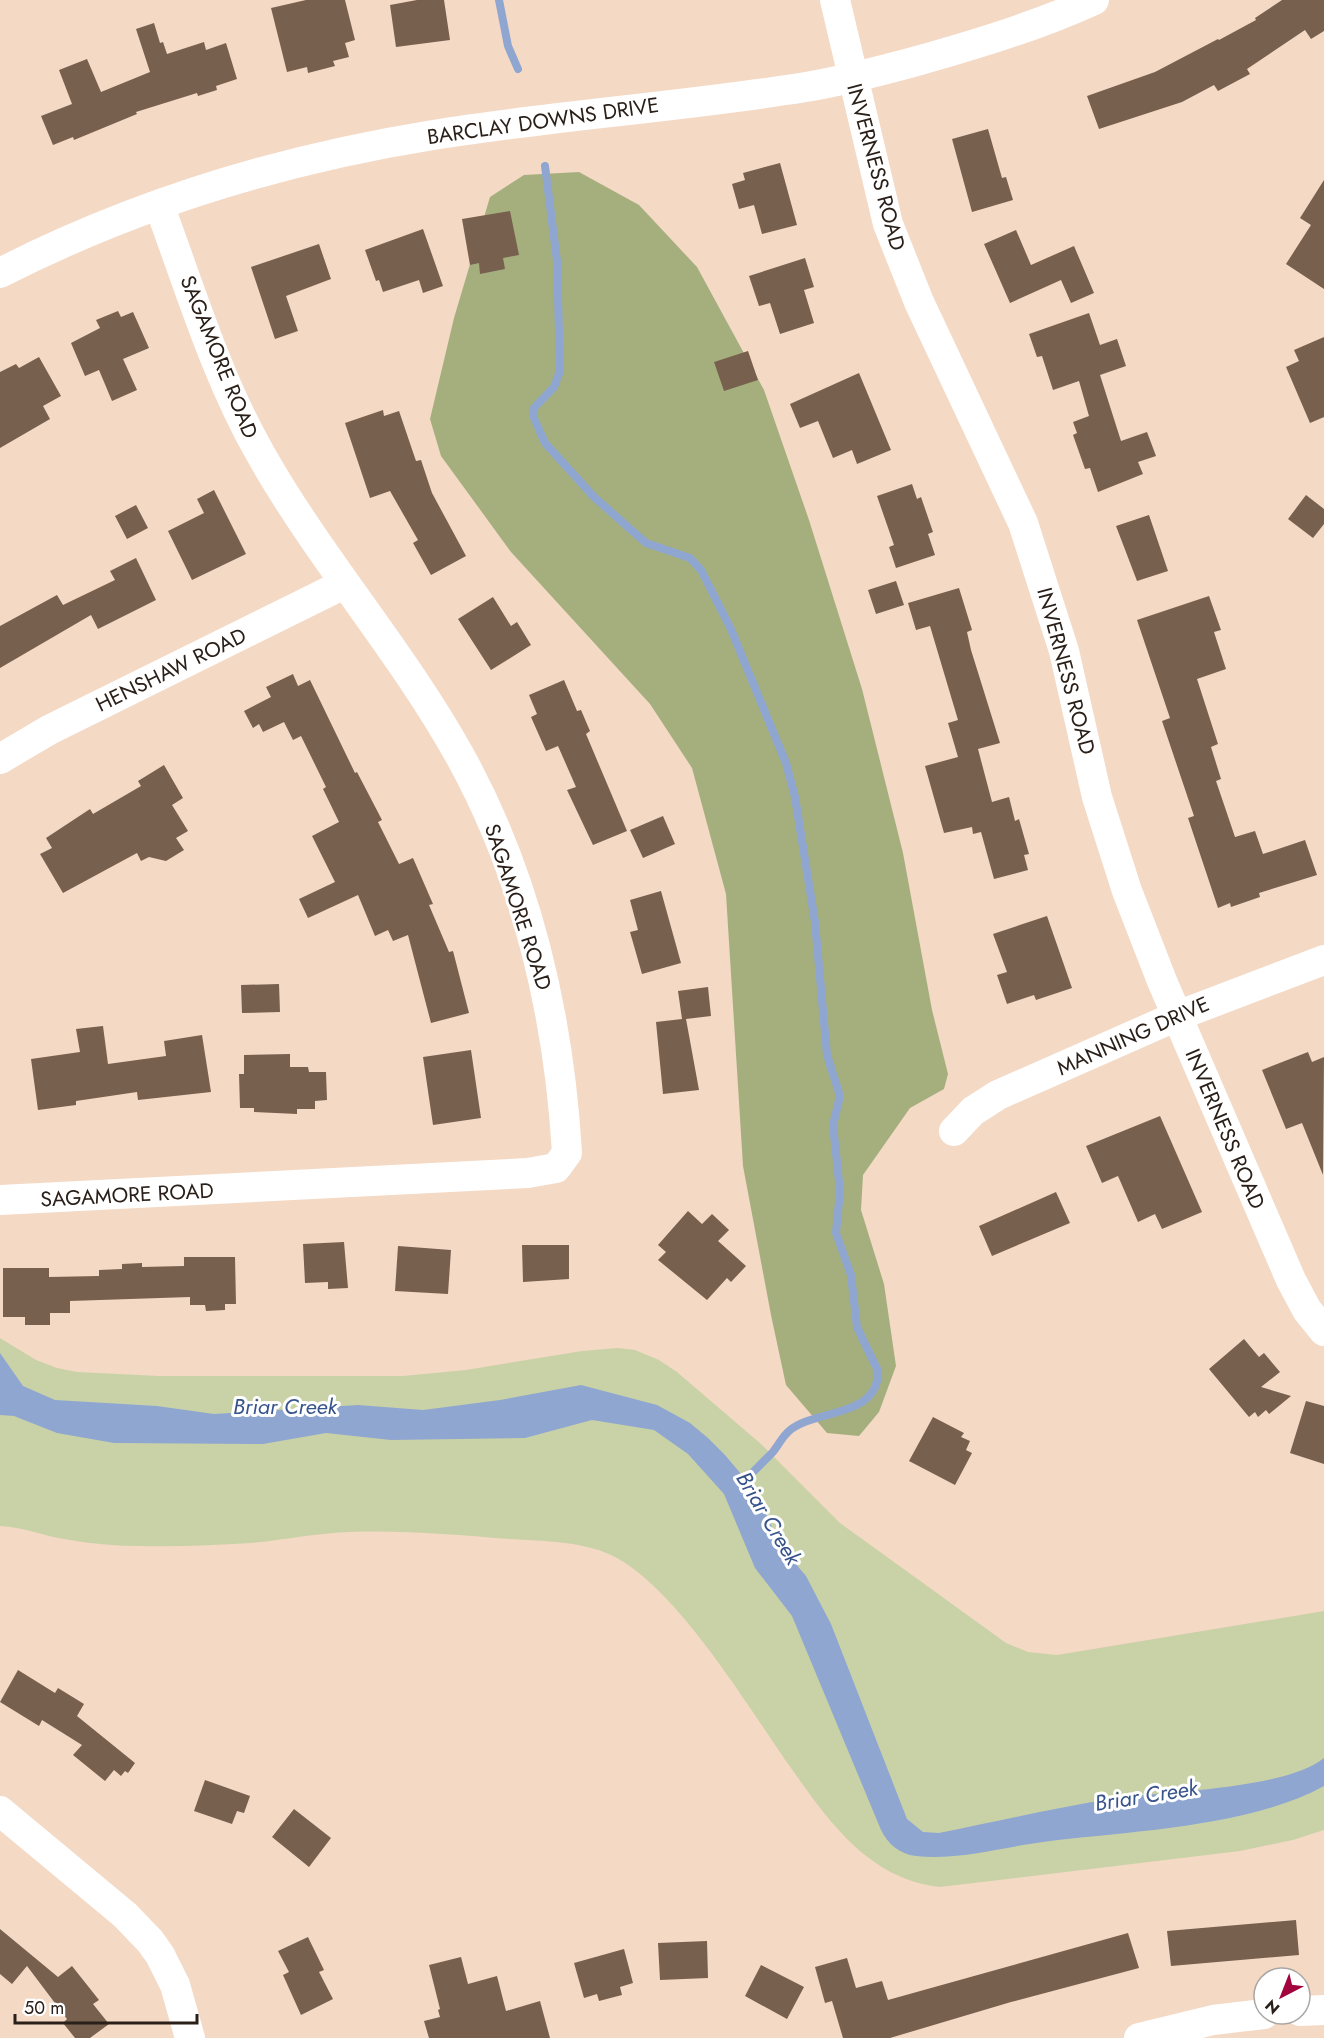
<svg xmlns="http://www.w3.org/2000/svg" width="1324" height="2038" font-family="Jost,sans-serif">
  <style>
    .green { fill: #c9d2a7 }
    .forest { fill: #a5af7e }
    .water { fill: #8fa6d1 }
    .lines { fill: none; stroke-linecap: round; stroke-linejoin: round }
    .stream { stroke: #8fa6d1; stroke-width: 8 }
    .building { fill: #77604e }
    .minor { stroke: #fff; stroke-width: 30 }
    .labels { text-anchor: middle; stroke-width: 6; stroke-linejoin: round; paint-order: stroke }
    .street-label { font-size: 21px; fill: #2a2019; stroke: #fff }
    .water-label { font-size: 22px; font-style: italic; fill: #37538b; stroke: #fff }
  </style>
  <rect width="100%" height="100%" fill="#f4d9c5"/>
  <path class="green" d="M0 1338 36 1360 57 1368 77 1372 159 1376H403L466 1370 582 1351 618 1348 635 1350 659 1360 677 1372 761 1444 840 1523 1006 1643 1028 1652 1057 1655 1324 1611V1830L1293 1840 1240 1851 940 1887C869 1879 829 1822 791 1768 748 1707 681 1594 617 1558 587 1541 542 1541 509 1539 456 1535 403 1530 350 1532 317 1533 284 1540 251 1543 215 1545 177 1547 141 1546 118 1546 93 1544 70 1540 46 1537 24 1527 0 1526Z"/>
  <path class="forest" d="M579 172 639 205 697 267 764 390 809 520 862 689 903 853 932 1010 948 1074 944 1089 910 1108 863 1175 861 1210 884 1284 896 1366 879 1412 859 1436 827 1433 786 1385 771 1315 743 1166 726 894 692 768 650 704 511 552 441 456 430 419 454 318 490 197 524 175Z"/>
  <path class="water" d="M0 1353 23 1386 55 1400 157 1406 214 1414 358 1405 423 1410 500 1400 581 1385 657 1405 690 1423 708 1438 725 1455 757 1493 779 1544 806 1576 831 1624 907 1819 923 1832 939 1833C996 1822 1053 1808 1110 1799 1164 1791 1284 1790 1324 1758V1786C1247 1828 1129 1831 1043 1842 1004 1847 954 1861 916 1856 899 1854 888 1844 881 1830L792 1616 755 1568 724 1494 688 1454 654 1430 592 1420 525 1438 391 1440 326 1433 263 1444 114 1443 57 1433 14 1416 0 1415Z"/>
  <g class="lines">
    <path class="stream" d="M499 0 508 46 518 69
      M545 166 557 261 560 371 554 387 534 408V418L545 443 594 497 646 543 690 558 701 570 730 627 786 763 795 797 815 922 827 1055 840 1096 833 1125 840 1191 836 1233 851 1275 857 1327 878 1371C879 1418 814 1409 789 1431 782 1437 778 1446 772 1453 761 1464 750 1475 739 1486"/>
  </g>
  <path class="building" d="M306 0H345L355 40 345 43 349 57 333 61 335 66 308 73 307 67 287 72 271 8Z
    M417 0H444L450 40 396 47 390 5Z
    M1282 0H1324V31L1311 39 1305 30 1247 69 1250 74 1218 91 1214 85 1182 102 1099 129 1087 96 1155 72 1218 39 1219 40 1256 20 1255 18Z
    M154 23 160 43 163 42 167 54 204 42 206 50 226 43 237 79 216 86 217 90 198 96 197 93 136 112 137 114 74 140 73 137 53 145 41 116 72 104 59 70 87 59 101 92 150 72 136 29Z
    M988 129 1002 178 1006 177 1013 200 972 212 952 139Z
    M780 163 797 225 762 234 754 205 739 209 732 184 745 180 743 173Z
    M1324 180V289L1286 264 1311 225 1300 218Z
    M510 211 519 255 503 258 505 269 480 274 479 263 470 265 462 219Z
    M423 229 443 286 423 293 419 280 383 292 379 280 376 281 365 250Z
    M1016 230 1031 265 1074 246 1094 293 1071 303 1061 280 1010 303 984 244Z
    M319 244 331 279 286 296 298 331 275 339 251 267Z
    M805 258 814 287 804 290 814 323 780 334 770 303 759 306 749 276Z
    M118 311 121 317 133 312 149 348 123 359 137 390 112 401 99 370 85 376 71 343 100 328 96 320Z
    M1089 313 1100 345 1117 339 1126 366 1100 375 1121 441 1147 432 1156 456 1138 462 1143 474 1098 492 1090 468 1085 469 1073 435 1077 433 1073 422 1089 416 1079 381 1053 390 1042 356 1037 357 1029 334Z
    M1324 337V417L1310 423 1286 367 1299 361 1294 350Z
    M748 351 758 380 724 391 714 362Z
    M39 357 61 396 43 406 50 419 0 448V372L16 364 19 368Z
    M859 373 891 450 857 464 852 450 833 458 818 421 800 428 790 404Z
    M383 410 384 416 399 411 416 461 421 460 432 493 466 556 431 575 413 543 418 540 390 491 370 498 345 423Z
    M912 484 917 499 921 497 933 532 928 534 935 555 896 568 889 547 894 545 877 496Z
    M214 490 246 554 192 580 168 531 204 513 197 499Z
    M1306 495 1324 509V524L1313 538 1288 519Z
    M136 505 148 528 127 539 115 516Z
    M1149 515 1168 571 1137 581 1116 526Z
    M136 558 156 600 98 629 91 615 0 668V626L57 595 63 605 115 580 110 571Z
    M896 581 904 605 876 614 868 590Z
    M959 588 972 630 967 632 971 650 1000 743 978 749 992 802 1009 797 1015 821 1019 819 1029 854 1024 855 1028 870 994 879 981 832 973 834 972 827 944 833 925 766 958 757 948 723 958 720 930 626 916 630 908 603Z
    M1209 596 1221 630 1214 632 1226 669 1197 679 1218 744 1211 747 1221 779 1216 781 1235 837 1255 831 1263 854 1305 840 1317 875 1259 893 1260 897 1231 907 1230 903 1218 908 1188 818 1194 816 1162 721 1170 718 1137 620Z
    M493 597 511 626 517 622 531 645 491 670 458 619Z
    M293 674 298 686 310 680 355 773 357 772 382 820 378 822 399 864 413 858 433 904 429 905 449 952 453 951 469 1013 431 1023 408 935 393 941 388 930 375 936 358 895 308 918 299 899 335 882 312 836 339 822 323 789 326 787 301 736 293 740 284 722 263 732 259 724 253 728 244 711 271 697 266 687Z
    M564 680 577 711 581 710 590 731 586 734 627 831 593 845 567 790 576 787 558 746 546 751 531 717 537 714 529 695Z
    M164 765 183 798 172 805 188 831 176 838 184 850 166 861 149 857 141 861 137 853 63 893 40 854 52 848 46 838 90 809 93 814 141 786 138 781Z
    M663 816 675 844 643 858 630 830Z
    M661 891 681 963 642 974 630 932 638 930 630 900Z
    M1047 916 1072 988 1036 1000 1034 995 1007 1004 997 975 1007 972 993 934Z
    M279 984 280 1012 242 1013 241 985Z
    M708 987 711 1016 686 1019 699 1090 663 1094 656 1022 682 1019 678 991Z
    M103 1026 108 1064 166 1056 164 1041 202 1035 211 1092 138 1100 137 1092 76 1101V1105L38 1110 31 1059 80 1052 76 1029Z
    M471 1050 481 1118 433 1125 423 1057Z
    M1308 1052 1312 1062 1324 1057 1323 1175 1302 1123 1286 1129 1262 1070Z
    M290 1054V1067H308L309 1072H326L327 1100 315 1101V1109H297V1114L254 1112V1108H240L239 1074H244V1055Z
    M1160 1116 1202 1212 1162 1229 1155 1214 1138 1222 1118 1176 1102 1183 1086 1146Z
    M1056 1192 1070 1223 992 1256 979 1226Z
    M688 1211 702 1224 712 1214 729 1230 718 1241 746 1266 731 1282 727 1278 707 1300 658 1260 666 1252 658 1245Z
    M344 1242 348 1288 328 1289V1282L305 1283 303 1244Z
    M522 1245H569V1279L523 1282Z
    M398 1246 451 1250 448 1294 395 1291Z
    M184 1257H235L236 1304H225V1310L206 1311 205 1305H190V1297L70 1301V1313H50V1325H25V1317H3V1268H49V1277L99 1276V1270L122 1269V1264L142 1263V1267L184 1266Z
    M1244 1339 1259 1357 1264 1353 1280 1372 1261 1387 1291 1396 1269 1414 1266 1410 1258 1417 1255 1412 1249 1417 1209 1369Z
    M1306 1401 1324 1406V1464L1290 1453Z
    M933 1417 964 1433 961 1437 970 1441 966 1450 972 1453 955 1485 909 1461Z
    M18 1670 55 1693 58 1688 84 1704 77 1716 135 1763 128 1773 125 1771 121 1776 114 1770 105 1781 73 1755 82 1745 42 1720 39 1726 0 1702Z
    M205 1780 250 1796 244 1813 237 1811 232 1824 194 1811Z
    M294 1809 331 1838 309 1867 272 1837Z
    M1296 1920 1299 1955 1171 1966 1167 1931Z
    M0 1929 58 1977 72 1966 99 2000 93 2004 109 2024 90 2038H75L63 2023 67 2019 27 1966 12 1984 0 1974Z
    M1128 1933 1139 1968 1011 2002 890 2038H843L832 2001 825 2003 815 1967 847 1958 856 1988 882 1981 888 2000Z
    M308 1937 324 1970 319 1972 333 1999 301 2015 283 1975 289 1972 278 1951Z
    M707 1941 708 1978 660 1980 658 1943Z
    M624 1949 633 1983 620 1987 622 1995 599 2001 597 1994 584 1998 574 1963Z
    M461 1957 468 1984 497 1976 506 2011 540 2001 550 2038H429L424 2021 440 2017 438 2010 440 2009 429 1965Z
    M761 1965 804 1987 787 2019 745 1996Z"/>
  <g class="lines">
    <path class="minor" d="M835 0 888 224 919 302 1023 523 1064 651 1097 797 1127 891 1162 981 1291 1280 1307 1310 1324 1331
      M0 273C135 204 284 159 433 135 557 115 682 107 806 87 843 81 880 71 917 61 977 44 1037 26 1094 0
      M0 759 49 730 344 584
      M954 1131 973 1111 998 1095 1177 1016 1324 960
      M0 1200 528 1173 556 1168 567 1153C559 1016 527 877 460 756 401 650 319 558 260 453 216 376 190 288 159 205
      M0 1811 125 1915 150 1941 160 1955 175 1985 190 2038
      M1300 2011 1324 2010
      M1139 2038 1213 2020 1264 2014"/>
  </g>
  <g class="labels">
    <g class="street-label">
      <text transform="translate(543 121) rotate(-8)" y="7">BARCLAY DOWNS DRIVE</text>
      <text transform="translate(876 167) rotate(75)" y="7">INVERNESS ROAD</text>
      <text transform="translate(219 357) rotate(68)" y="7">SAGAMORE ROAD</text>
      <text transform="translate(171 670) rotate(-26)" y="7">HENSHAW ROAD</text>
      <text transform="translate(1066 671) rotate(75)" y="7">INVERNESS ROAD</text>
      <text transform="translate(518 907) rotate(72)" y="7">SAGAMORE ROAD</text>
      <text transform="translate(1133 1036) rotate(-24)" y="7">MANNING DRIVE</text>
      <text transform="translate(1225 1129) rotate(67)" y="7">INVERNESS ROAD</text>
      <text transform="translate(127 1195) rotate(-3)" y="7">SAGAMORE ROAD</text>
    </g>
    <g class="water-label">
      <text x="285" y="1414">Briar Creek</text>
      <text transform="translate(769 1518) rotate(59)" y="8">Briar Creek</text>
      <text transform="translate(1146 1795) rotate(-9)" y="8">Briar Creek</text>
    </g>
  </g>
  <g transform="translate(1282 1996) rotate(222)"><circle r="28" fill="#ffffff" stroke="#aaa6a3" stroke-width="1.5"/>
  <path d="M0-4.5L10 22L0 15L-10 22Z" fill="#a2043e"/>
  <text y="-9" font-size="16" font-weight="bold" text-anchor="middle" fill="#2a2019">N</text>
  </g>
  <path d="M15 2014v9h182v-9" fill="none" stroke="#2a2019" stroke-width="3"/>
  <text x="24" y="2014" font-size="18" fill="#2a2019" stroke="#ffffff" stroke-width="4.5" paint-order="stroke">50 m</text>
</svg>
